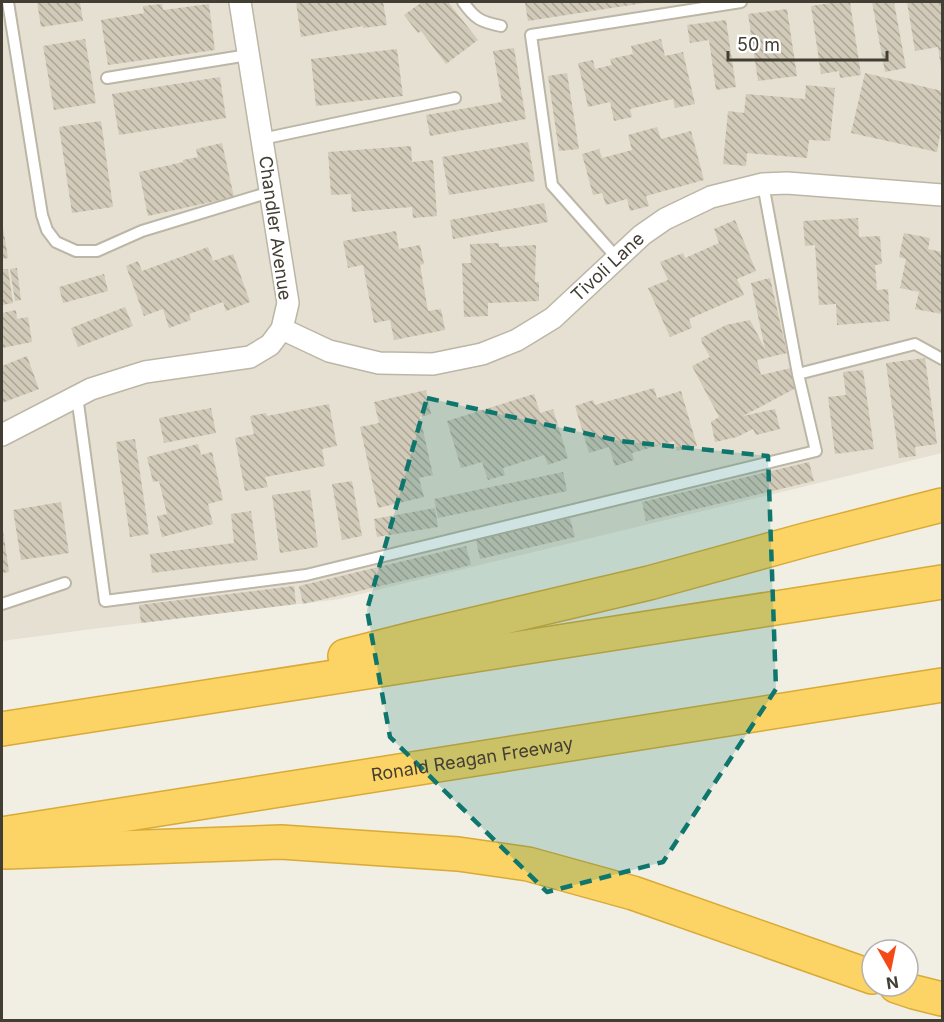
<svg xmlns="http://www.w3.org/2000/svg" width="944" height="1022" font-family="Inter,sans-serif">
  <style>
    .residential { fill: #e5e0d1 }
    .building { fill: url(#building-back-hatch) }
    .lines { fill: none; stroke-linecap: round; stroke-linejoin: round }
    .lane-casing { stroke: #bcb6a6; stroke-width: 14 }
    .street-casing { stroke: #bcb6a6; stroke-width: 24 }
    .highway-casing { stroke: #d9aa35; stroke-width: 36 }
    .lane { stroke: #fff; stroke-width: 10 }
    .street { stroke: #fff; stroke-width: 21 }
    .highway { stroke: #fbd465; stroke-width: 33 }
    .marked { fill: #0f766e; fill-opacity: 0.2; stroke: #0f766e; stroke-width: 4.5; stroke-dasharray: 12 8; stroke-linejoin: round }
    .labels { text-anchor: middle; stroke-width: 4.5; stroke-linejoin: round; paint-order: stroke }
    .street-label { font-size: 18px; fill: #433e34; stroke: #fff }
  </style>
  <defs>
    <pattern id="building-back-hatch" width="6" height="6" patternUnits="userSpaceOnUse" patternTransform="scale(1.5)"><rect width="6" height="6" fill="#d2cab9"/><path d="M-1 5l2 2M0 0l6 6M5-1l2 2" fill="none" stroke="#aca597"/></pattern>
  </defs>
  <rect width="100%" height="100%" fill="#f1eee3"/>
  <path class="residential" d="M2 2H942V453L340 599 92 629 2 641Z"/>
  <path class="building" d="M37 2H80L83 21 41 27Z
    M296 2H383L387 25 363 28V26L301 37Z
    M422 2H448L478 40 446 64 421 31 418 33 404 15Z
    M534 2H644V3L528 21 525 3Z
    M838 2H850L861 75 840 78 839 71 821 74 811 6Z
    M872 2H894L906 68 885 72Z
    M907 2H942V68H941L938 47 915 51Z
    M162 4 163 10 209 4 215 50 108 65 101 20 144 13 143 6Z
    M787 9 797 76 758 81 748 14Z
    M726 20 736 87 716 90 709 40 690 43 687 25Z
    M85 39 96 103 54 110 43 46Z
    M661 39 665 56 683 52 695 104 675 108 673 99 630 109 632 117 614 121 610 102 588 107 578 63 593 60 595 69 612 65 610 59 633 54 631 46Z
    M514 48 526 119 430 136 426 115 502 102 493 51Z
    M397 49 403 96 316 106 311 59Z
    M567 73 579 149 559 151 548 76Z
    M865 73 942 91V136L940 135 937 152 851 133Z
    M220 77 226 118 119 135 112 94Z
    M806 85 835 88 830 141 809 140 807 158 747 153 746 166 723 164 728 111 744 113 746 94 805 99Z
    M101 121 113 207 72 213 59 127Z
    M657 127 661 139 691 131 704 180 646 196 649 206 630 211 627 199 606 205 602 193 593 195 582 154 599 149 602 158 632 150 628 135Z
    M528 142 535 181 449 195 442 157Z
    M222 143 234 197 148 216 139 172 183 162V160L198 157 196 149Z
    M411 146 412 162 433 160 437 216 413 218 412 207 352 212 351 194 331 195 328 152Z
    M544 203 548 222 453 239 450 220Z
    M858 218 859 237 880 236 882 264 875 265 877 290 888 289 890 321 837 325 836 304 819 305 815 245 805 246 803 221Z
    M735 220 756 271 737 279 744 295 689 319 692 328 670 337 648 288 668 280 660 262 683 253 685 258 719 243 714 229Z
    M2 228H3L8 258 2 259Z
    M396 231 399 249 420 245 424 264 420 265 428 311 441 309 445 330 394 340 390 320 374 323 363 265 348 268 343 241Z
    M904 233 930 238 928 249 942 252V314L915 309 919 292 900 288 906 259 899 257Z
    M499 243V247L536 245 535 282H539V301L488 303V316L464 317 462 263H471L470 244Z
    M208 247 213 261 233 254 250 302 226 311 223 302 189 314 191 320 169 328 163 309 144 316 126 266 138 261 142 271Z
    M17 268 21 300 15 301 10 269Z
    M2 269H8L13 303 2 305Z
    M104 274 108 291 63 303 59 287Z
    M770 278 787 353 757 360 761 375 791 368 796 388 743 416 775 409 780 429 756 435 753 429 737 437 715 442 711 422 719 417 692 366 710 357 702 343 701 338 726 325 750 320 765 349 751 283Z
    M125 307 133 326 78 347 71 328Z
    M16 310 17 319 28 317 32 342 2 348V313Z
    M27 356 39 389 2 403V366Z
    M925 358 937 444 915 447 916 456 899 458 886 363Z
    M863 370 874 449 835 454 828 397 846 395 843 372Z
    M654 388 657 398 681 391 697 446 677 451 674 441 632 453 634 460 615 466 609 447 589 453 575 406 593 400 595 405Z
    M426 390 431 414 420 417 433 475 419 478 424 497 378 508 360 427 379 423 374 402Z
    M534 394 540 413 553 409 568 458 548 465 544 455 503 468 505 475 488 480 482 462 461 468 447 421Z
    M329 404 337 446 322 449 325 466 265 477 268 487 245 491 235 438 254 434 250 416 266 413 267 416Z
    M211 408 216 433 164 443 159 418Z
    M135 439 149 534 130 537 116 442Z
    M198 444 201 455 212 452 223 500 208 504 213 524 162 537 157 516 167 514 159 481 153 482 147 457Z
    M809 462 814 481 646 521 642 502Z
    M563 472 567 491 438 518 434 499Z
    M352 481 362 536 342 540 332 484Z
    M310 490 318 547 280 553 272 495Z
    M61 502 69 553 21 560 13 510Z
    M435 508 438 527 377 537 374 519Z
    M251 511 258 560 152 573 150 554 234 543 231 514Z
    M570 518 575 537 480 559 476 540Z
    M2 530H3L9 572 2 573Z
    M466 546 471 565 303 604 299 586Z
    M294 586 296 604 141 623 139 605Z"/>
  <g class="lines">
    <defs>
      <path id="lane" d="M8 2 42 215 47 230 56 242 76 251H97L142 231 270 192
        M463 2C475 19 481 22 501 26
        M107 78 248 55
        M262 139 455 98
        M617 258 552 185 531 35 741 2
        M798 374 915 344 942 359
        M77 396 105 601 306 575 816 451 798 374 763 184
        M2 604 65 583"/>
      <g id="street">
        <path id="s1" d="M282 329 329 351 379 363 433 364 482 354 517 340 553 318 642 235 665 219 711 197 763 184 787 183 942 195"/>
        <path d="M2 435 91 389 145 372 250 357 270 345 282 329 288 303 240 2"/>
      </g>
      <g id="highway">
        <path d="M345 656 420 637 649 583 805 540 942 505"/>
        <path d="M2 729 942 582"/>
        <path id="s2" d="M2 834 942 685"/>
        <path d="M6 852 281 842 458 854 528 864 633 893 872 977"/>
        <path d="M896 986 914 992 942 999"/>
      </g>
    </defs>
    <use href="#lane" class="lane-casing"/>
    <use href="#street" class="street-casing"/>
    <use href="#highway" class="highway-casing"/>
    <use href="#lane" class="lane"/>
    <use href="#street" class="street"/>
    <use href="#highway" class="highway"/>
  </g>
  <path class="marked" d="M427 398 620 441 768 456 776 689 663 862 547 892 390 737 367 610Z"/>
  <g class="labels">
    <g class="street-label">
      <text transform="translate(275 228) rotate(82)" y="6">Chandler Avenue</text>
      <text dy="6" stroke="none"><textPath href="#s1" startOffset="362">Tivoli Lane</textPath></text>
      <text dy="6" stroke="none"><textPath href="#s2" startOffset="476">Ronald Reagan Freeway</textPath></text>
    </g>
  </g>
  <rect width="944" height="1022" fill="none" stroke="#433e34" stroke-width="6"/>
  <g transform="translate(890 968) rotate(171)"><circle r="28" fill="#ffffff" stroke="#b4b2ae" stroke-width="1.5"/>
  <path d="M0-4.5L10 22L0 15L-10 22Z" fill="#f54916"/>
  <text y="-9" font-size="16" font-weight="bold" text-anchor="middle" fill="#433e34">N</text>
  </g>
  <path d="M728 51v9h159v-9" fill="none" stroke="#433e34" stroke-width="3"/>
  <text x="737" y="51" font-size="18" fill="#433e34" stroke="#ffffff" stroke-width="4.5" paint-order="stroke">50 m</text>
</svg>
